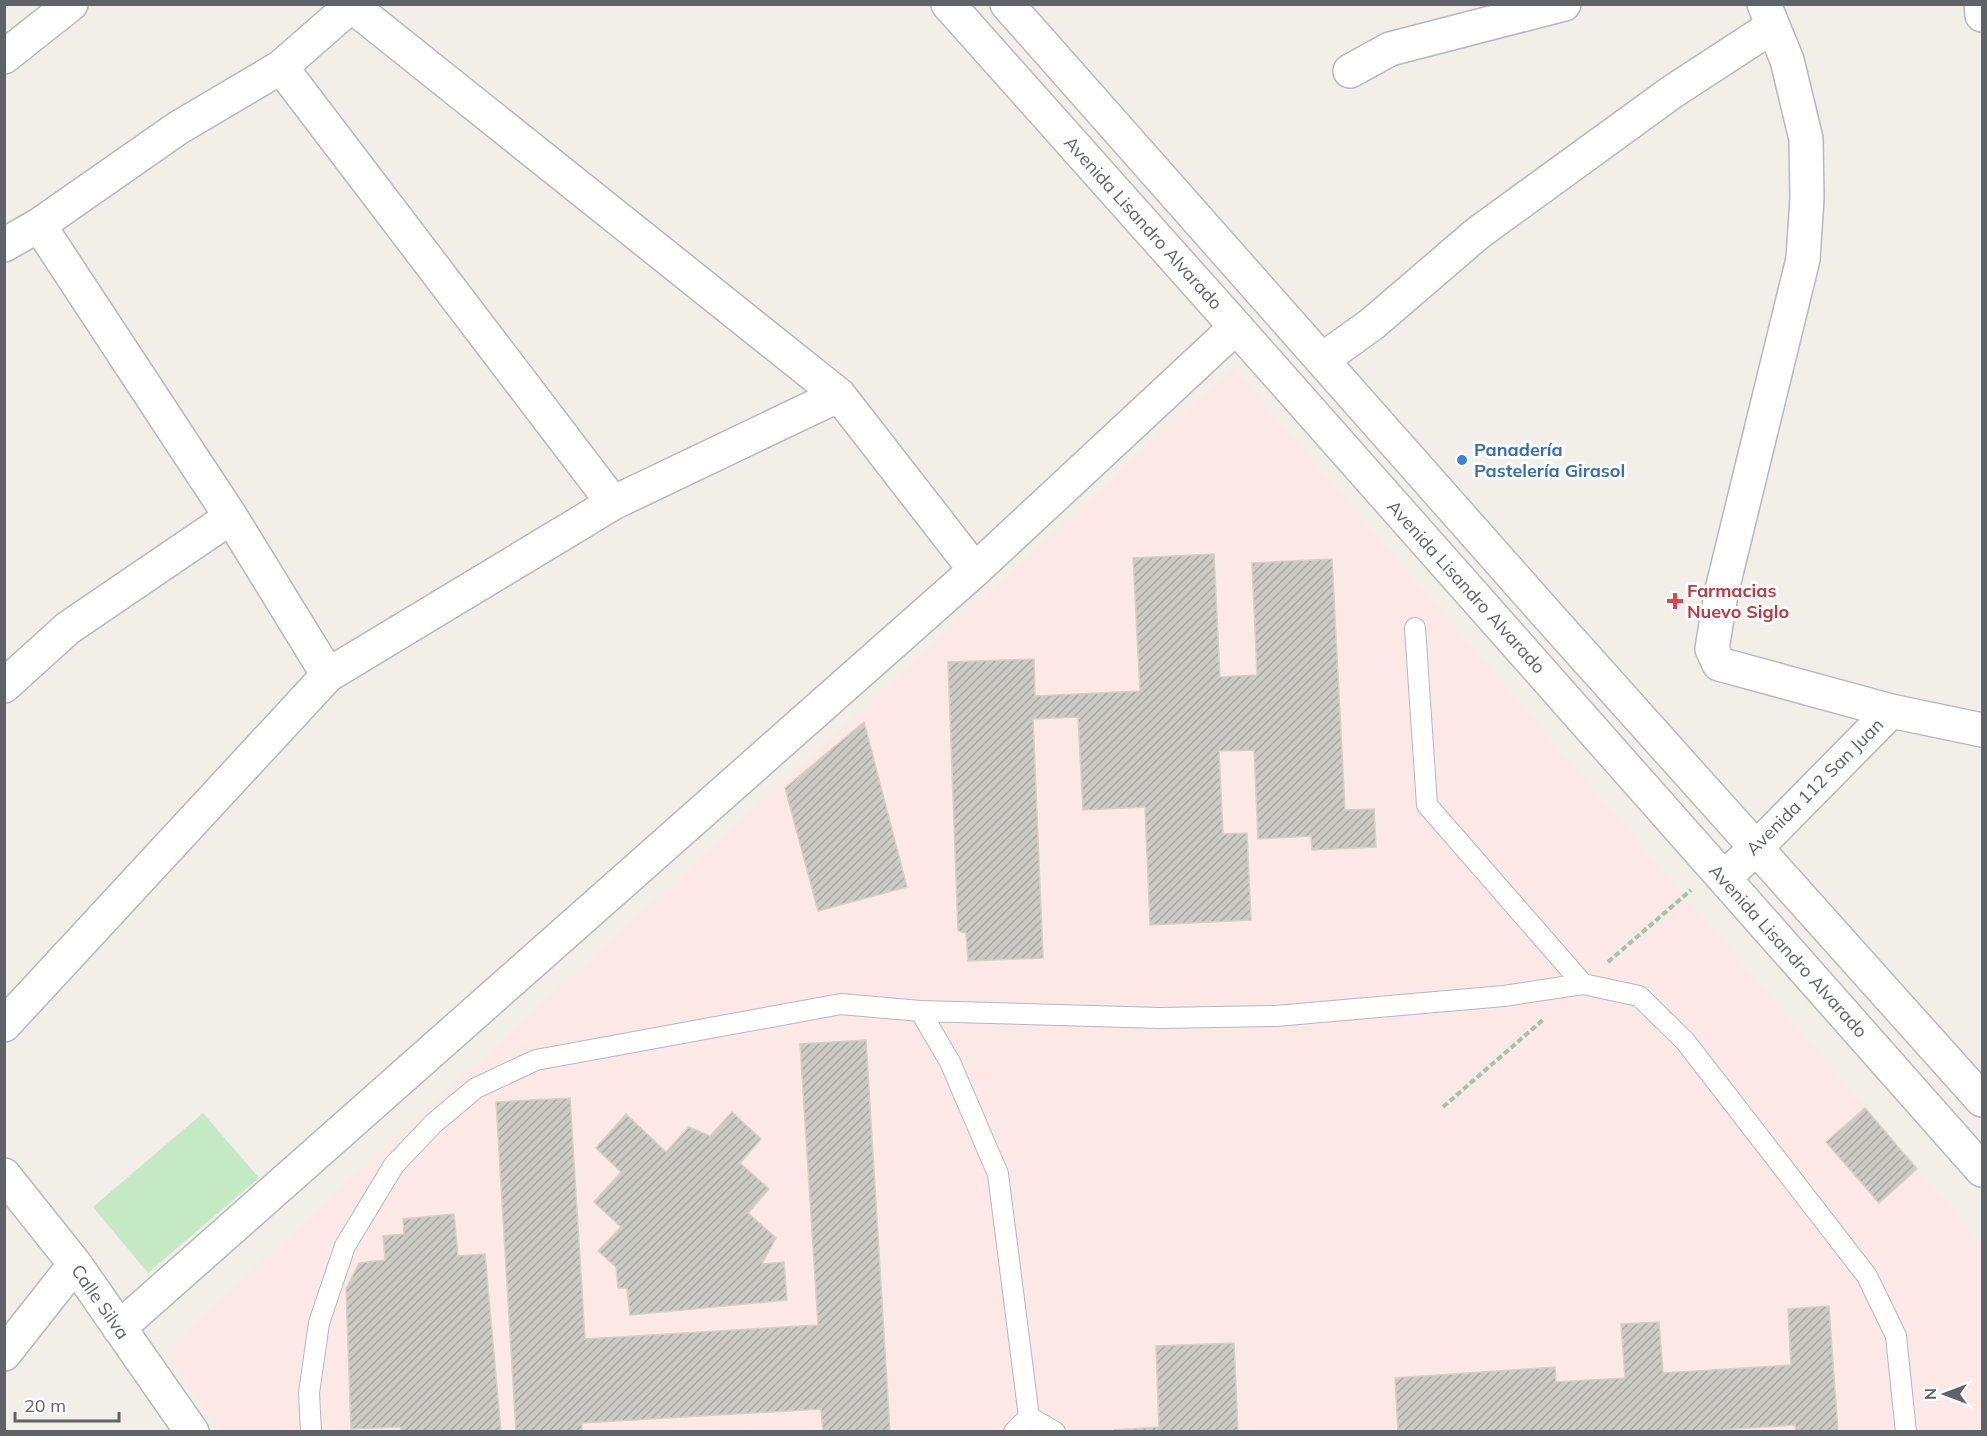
<svg xmlns="http://www.w3.org/2000/svg" width="1987" height="1436" font-family="Mulish,sans-serif">
  <style>
    .medical { fill: #fce8e6 }
    .grass { fill: #c5e8c5 }
    .building { fill: url(#building-hatch); stroke: #d6d1c6; stroke-width: 1.5 }
    .lines { fill: none; stroke-linecap: round; stroke-linejoin: round }
    .lane-casing { stroke: #b5b8bc; stroke-width: 22 }
    .street-casing { stroke: #b5b8bc; stroke-width: 36 }
    .secondary-casing { stroke: #b6babf; stroke-width: 36 }
    .path { stroke: #9cc7a9; stroke-width: 4; stroke-dasharray: 6 3; stroke-linecap: butt }
    .lane { stroke: #fff; stroke-width: 20 }
    .street { stroke: #fff; stroke-width: 33 }
    .secondary { stroke: #fff; stroke-width: 33 }
    .shop-dot { fill: #3f7fe0; stroke: #fff; stroke-width: 2 }
    .health-dot { fill: #e0444e; stroke: #fff; stroke-width: 2 }
    .labels { text-anchor: middle; stroke-width: 6; stroke-linejoin: round; paint-order: stroke }
    .street-label { font-size: 18px; fill: #5f6368; stroke: #fff }
    .shop-label { font-size: 18px; font-weight: bold; fill: #366cbe; stroke: #fff; text-anchor: start }
    .health-label { font-size: 18px; font-weight: bold; fill: #be3a42; stroke: #fff; text-anchor: start }
  </style>
  <defs>
    <pattern id="building-hatch" width="6" height="6" patternUnits="userSpaceOnUse" patternTransform="scale(1.5)"><rect width="6" height="6" fill="#cccac5"/><path d="M-1 1l2-2M0 6l6-6M5 7l2-2" fill="none" stroke="#a9a8a4"/></pattern>
  </defs>
  <rect width="100%" height="100%" fill="#f1efe8"/>
  <path class="medical" d="M1233 368 1982 1245V1431L222 1432 165 1351Z"/>
  <path class="grass" d="M203 1113 259 1178 148 1273 93 1207Z"/>
  <path class="building" d="M1214 554 1220 677 1257 675 1252 563 1332 559 1345 810 1374 809 1376 847 1312 850 1311 836 1258 839 1254 750 1219 751 1223 834 1247 833 1251 920 1150 925 1145 807 1083 810 1078 717 1033 719 1043 958 968 961 966 933 958 931 948 662 1034 659 1035 696 1140 691 1133 558Z
    M864 722 907 887 818 911 785 788Z
    M866 1040 890 1432H823L821 1409 582 1423V1432H516L496 1102 570 1098 585 1339 818 1325 800 1044Z
    M1865 1108 1917 1169 1879 1203 1826 1142Z
    M732 1112 761 1139 740 1163 769 1189 748 1213 776 1238 762 1264 784 1262 787 1300 630 1315 627 1288H618L616 1267 598 1251 621 1227 594 1202 621 1172 596 1148 626 1114 666 1152 689 1127 710 1136Z
    M454 1214 458 1256 485 1254 501 1432H402L400 1427 351 1429 346 1289 359 1263 385 1260 383 1236 404 1234 403 1219Z
    M1829 1306 1838 1432H1796L1795 1425 1687 1432H1398L1395 1378 1555 1367 1556 1382 1625 1378 1621 1324 1659 1322 1663 1373 1791 1365 1788 1309Z
    M1234 1343 1238 1432H1114V1430L1159 1427 1156 1346Z"/>
  <g class="lines">
    <defs>
      <path id="lane" d="M1415 628 1427 805 1583 984
        M920 1011 1160 1018 1276 1016 1504 996 1583 984 1639 996 1685 1041 1867 1276 1896 1336 1906 1432
        M311 1432 309 1393 319 1323 345 1246 394 1165 434 1123 476 1088 536 1060 841 1004 920 1011 950 1062 998 1174 1029 1417
        M1014 1432 1029 1417 1055 1432"/>
      <path id="street" d="M1764 4 1787 60 1806 139 1807 198 1803 259 1721 594 1712 649 1719 664 1891 711
        M1981 4 1982 15
        M352 6 839 395 975 570
        M4 57 71 4
        M281 67 613 503
        M1350 71 1390 49 1564 4
        M39 225 231 517 328 675
        M4 245 39 225 178 128 281 67 353 4
        M1322 360 1372 324 1478 233 1672 92 1773 26
        M4 686 68 628 231 517
        M1724 878 1756 848 1891 711 1982 730
        M4 1025 328 675 613 503 839 395
        M4 1175 75 1264 192 1432
        M119 1328 975 570 1236 327
        M4 1354 75 1264"/>
      <path id="secondary" d="M948 4 1236 327 1982 1170
        M1007 4 1543 610 1982 1100"/>
    </defs>
    <use href="#lane" class="lane-casing"/>
    <use href="#street" class="street-casing"/>
    <use href="#secondary" class="secondary-casing"/>
    <path class="path" d="M1608 962 1691 890
      M1443 1107 1544 1019"/>
    <use href="#lane" class="lane"/>
    <use href="#street" class="street"/>
    <use href="#secondary" class="secondary"/>
  </g>
  <circle class="shop-dot" cx="1462" cy="460" r="6"/>
  <path class="health-dot" d="M1672 592h6v6h6v6h-6v6h-6v-6h-6v-6h6z"/>
  <g class="labels">
    <g class="street-label">
      <text transform="translate(1143 223) rotate(48)" y="6">Avenida Lisandro Alvarado</text>
      <text transform="translate(1466 587) rotate(48)" y="6">Avenida Lisandro Alvarado</text>
      <text transform="translate(1815 787) rotate(-45)" y="6">Avenida 112 San Juan</text>
      <text transform="translate(1788 951) rotate(48)" y="6">Avenida Lisandro Alvarado</text>
      <text transform="translate(100 1302) rotate(55)" y="6">Calle Silva</text>
    </g>
    <g class="shop-label">
      <text x="1474" y="456">Panadería<tspan x="1474" dy="21">Pastelería Girasol</tspan></text>
    </g>
    <g class="health-label">
      <text x="1687" y="597">Farmacias<tspan x="1687" dy="21">Nuevo Siglo</tspan></text>
    </g>
  </g>
  <rect width="1987" height="1436" fill="none" stroke="#5f6368" stroke-width="12"/>
  <g transform="translate(1945 1394) rotate(270)" stroke="#ffffff" stroke-width="4.5" paint-order="stroke">
  <path d="M0-4.5L10 22L0 15L-10 22Z" fill="#5f6368"/>
  <text y="-9" font-size="16" font-weight="bold" text-anchor="middle" fill="#5f6368">N</text>
  </g>
  <path d="M15 1412v9h104v-9" fill="none" stroke="#5f6368" stroke-width="3"/>
  <text x="24" y="1412" font-size="18" fill="#5f6368" stroke="#ffffff" stroke-width="4.5" paint-order="stroke">20 m</text>
</svg>
